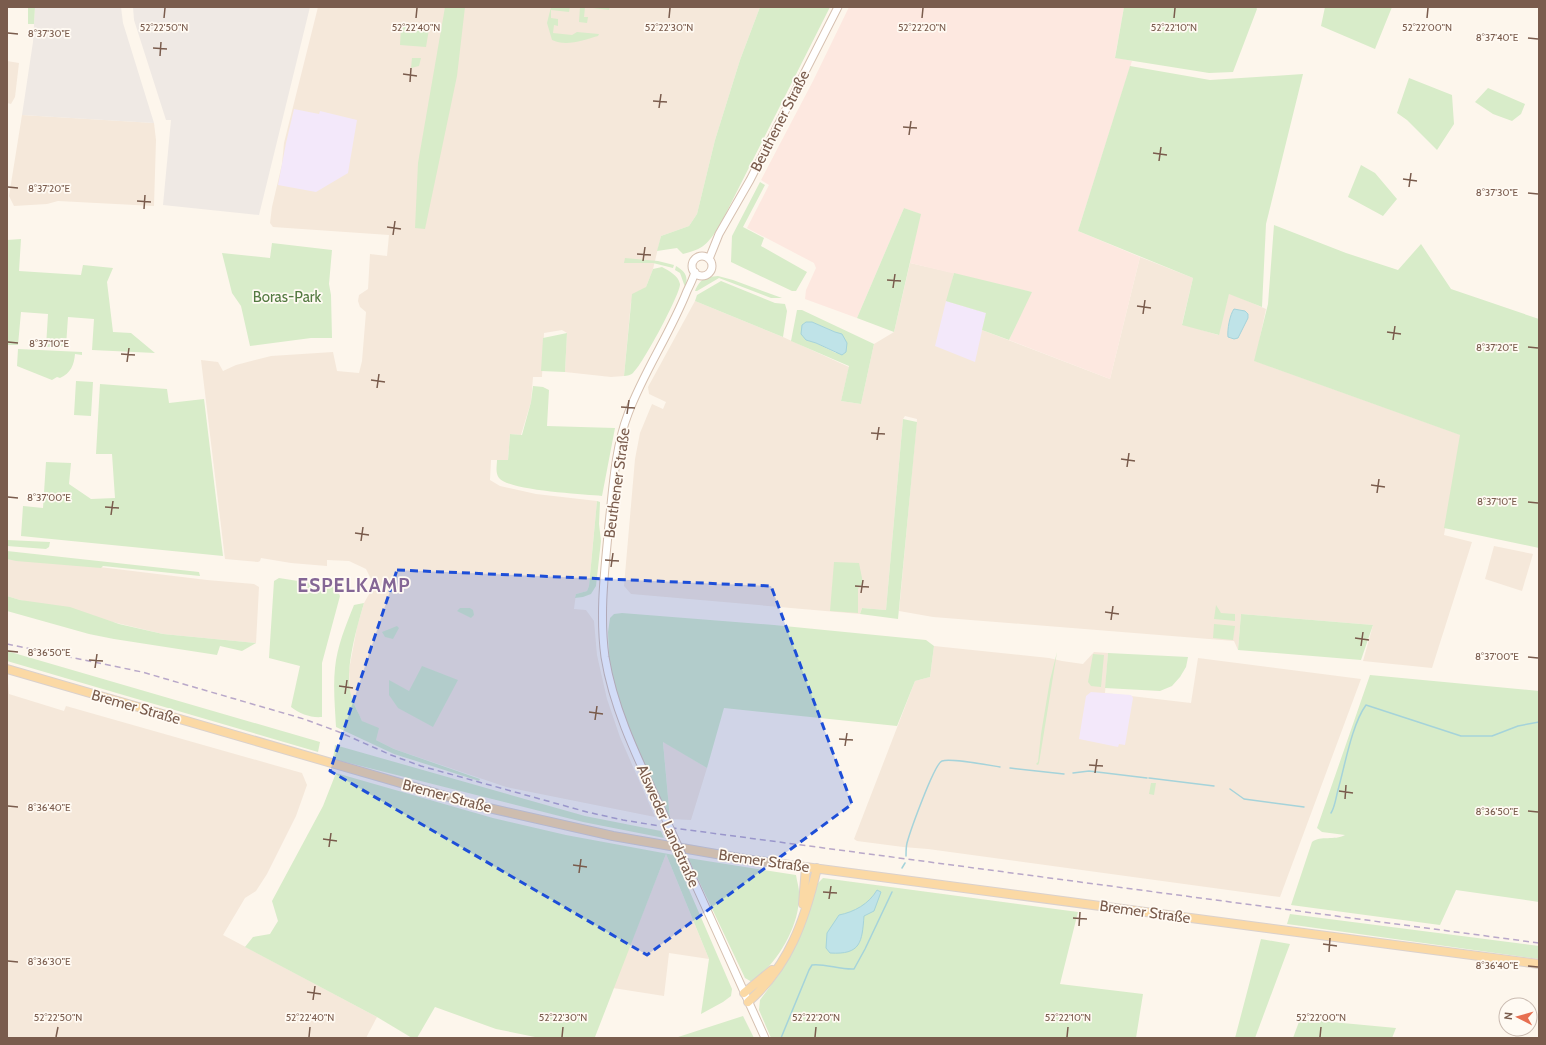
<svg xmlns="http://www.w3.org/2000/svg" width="1546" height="1045" font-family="Cabin,sans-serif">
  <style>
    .residential { fill: #f5e8da }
    .commercial { fill: #fde8e0 }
    .industrial { fill: #efe9e4 }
    .education { fill: #f3e8fa }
    .green { fill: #d8ecc9; fill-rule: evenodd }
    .water { fill: #bfe3e8; stroke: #a5d3da }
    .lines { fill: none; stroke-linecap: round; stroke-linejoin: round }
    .stream { stroke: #a5d3da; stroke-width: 1.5 }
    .secondary-casing { stroke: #d6c0b0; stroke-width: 9 }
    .primary-casing { stroke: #dad1cd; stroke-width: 10 }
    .secondary { stroke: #fff; stroke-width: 7 }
    .primary { stroke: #fbd9a5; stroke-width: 8 }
    .rail { stroke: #b9a8c9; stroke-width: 1.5; stroke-dasharray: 6 4; stroke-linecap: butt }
    .secondary-bridge-casing { stroke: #d6c0b0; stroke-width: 9; stroke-linecap: butt }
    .secondary-bridge { stroke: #fff; stroke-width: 7 }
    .marked { fill: #1d4ed8; fill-opacity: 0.2; stroke: #1d4ed8; stroke-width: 3; stroke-dasharray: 8 5; stroke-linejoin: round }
    .ticks { fill: none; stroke: #7a5c4d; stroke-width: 1.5 }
    .labels { text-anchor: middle; stroke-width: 3.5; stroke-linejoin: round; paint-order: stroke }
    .street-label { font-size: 15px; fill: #7a5c4d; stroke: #fffaf3 }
    .park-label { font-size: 15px; fill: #537a41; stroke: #fffaf3 }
    .district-label { font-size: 19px; font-weight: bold; letter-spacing: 1px; fill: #846695; stroke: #fffaf3 }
    .ticks-label { font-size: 10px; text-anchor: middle; fill: #7a5c4d; stroke: #fffaf3; stroke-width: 3.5; stroke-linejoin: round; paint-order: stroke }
  </style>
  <rect width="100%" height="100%" fill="#fdf6ec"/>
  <path class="residential" d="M318 7H760L740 60 715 140 697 214 689 226 661 236 653 269 646 287 631 302 624 376 611 377 565 372 567 333 562 330 544 333 542 377H533L531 402 521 435 510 434 508 460H491L490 480 500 486 536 494 597 501 589 586 587 591 576 594 574 609 586 610 594 621 597 655 607 699 620 737 655 817 506 787 394 749 376 740 362 721 350 695 349 670 357 627 364 603 372 589 371 579 366 569 349 561 327 560V566L291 563 261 558 260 561 258 562 225 559 201 360 218 362 223 371 236 365 271 356 333 352 337 371 359 373 362 361 366 312 360 307 358 301 359 295 368 289 370 254 387 256 389 235 273 227 270 223 272 207 282 164 284 143Z
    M7 61 19 63 15 97 11 104 7 103Z
    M22 115 154 123 156 140 154 206 58 201 47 204 14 206 9 196Z
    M1140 257 1193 278 1182 324 1218 335 1229 293 1266 309 1255 361 1461 435 1444 535 1472 542 1432 668 1363 661 1373 625 1241 614 1238 650 1234 641 933 617 899 611 917 419 905 416 903 419 886 610 862 608 860 614 631 594 624 586 635 459 640 433 652 404 663 409 666 402 649 394 648 387 695 301 783 337 849 367 841 401 861 404 874 344 894 332 910 263 954 273 947 301 986 313 982 330 1110 379Z
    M1494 546 1533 554 1522 591 1485 579Z
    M7 559 83 565 207 580 254 584 259 587 256 643 163 634 20 600 7 596Z
    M934 646 1049 658 1062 661 1083 664 1094 652 1108 653 1105 693 1191 703 1198 658 1361 679 1280 897 928 849 903 847 857 841 854 839 915 681 930 677Z
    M7 682H8L9 694 64 711 66 706 302 773 307 785 296 816 267 874 256 891 245 898 223 935 377 1017 366 1038H7Z
    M663 741 707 768 691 820 670 819Z
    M666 854 709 959 669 953 664 996 613 988Z"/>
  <path class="commercial" d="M849 7H1124L1115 57 1132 61 1078 231 1140 257 1110 379 1009 340 1031 292 910 263 920 214 904 208 857 318 805 299 806 290 816 268 814 263 747 228 769 185 761 180 813 81Z"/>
  <path class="industrial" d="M35 7H121L123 23 154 123 22 115 33 42Z
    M133 7H310L259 215 163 205 171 120H166L134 20Z"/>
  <path class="education" d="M294 109 319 114 320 111 357 120 348 173 316 192 278 185 286 143Z
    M946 301 986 313 975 362 935 346Z
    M1091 692 1131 695 1133 698 1125 745 1119 744 1118 747 1079 739 1086 696Z"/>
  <path class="green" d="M28 7H35L34 24H28Z
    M445 7H465L457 76 425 229 415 228 418 163Z
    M551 7H570L569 12 551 10V18L558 19V26L554 25 553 33 572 35 577 32 599 34 598 36C584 40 566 47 552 40L547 23Z
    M580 7H610L609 10 585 7 584 17H588L587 23 579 22Z
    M760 7H830L719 227C707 244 704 249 683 254L677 248 657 251 661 236 689 226 697 214 715 140 740 60Z
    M1124 7H1256L1257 9 1233 72 1209 73 1115 58Z
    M1325 7H1392L1375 49 1321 26Z
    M415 26 429 29 426 47 400 45 401 27Z
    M412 58H421L419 66 411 68Z
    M1130 66 1210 80 1303 74 1266 224 1262 307 1229 294 1219 335 1182 325 1193 278 1078 231Z
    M1409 78 1452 95 1454 124 1437 150 1407 120 1397 113Z
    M1488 88 1525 104 1521 114 1512 121 1493 114 1475 102Z
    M1361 165 1375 173 1397 199 1383 216 1348 197Z
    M760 182 765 185 743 227 764 238 761 246 807 272 796 291H792L731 262 732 236Z
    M904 208 921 214 894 332 857 318Z
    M1274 225 1346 253 1398 270 1421 244 1451 289 1539 319V548L1444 528 1460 435 1254 361 1268 304Z
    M21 239 19 271 81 275 83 265 113 268 107 282 113 332 131 333 155 353 92 350 94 319 68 317 66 346 46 347 48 314 21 312 18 345H7V240Z
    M272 243 332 250 329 284 331 295 332 338H311L250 346 241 306 232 293 222 253 270 258Z
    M625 258 658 261 674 265 673 268 653 263H624Z
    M676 266C685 271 689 277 685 287L680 273 675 270Z
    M662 267C669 271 678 275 680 284 681 293 642 366 633 373 631 375 627 376 624 376L632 294 646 287 653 269Z
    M954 273 1032 292 1009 340 982 330 986 313 946 301Z
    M718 276 733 280 782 298H771L719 278 697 291H695C700 279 705 277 718 276Z
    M721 281 775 303 785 304 787 311 783 337 695 301 697 295Z
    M797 310H802L874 344 861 404 841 401 849 366 791 341ZM812 322 835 332 836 353 816 343 806 340Z
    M567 333 565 372 541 371 543 338Z
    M18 349 82 352V355L75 354C74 365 71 373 60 378L57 377 52 380 17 366Z
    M76 381 93 382 91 416 74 415Z
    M100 384 167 389 169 403 204 399 223 556 21 536 23 506 43 508 46 462 71 463 69 484 91 499 115 498 112 454H96Z
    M533 386 543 387 549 390 547 426 615 428 602 496C583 494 510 491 499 478 495 473 497 465 497 460H508L510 434 522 435 531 402Z
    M903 419 917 422 898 619 860 614 862 608 886 610Z
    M597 501 600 502 599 524 601 541 596 586 591 594 583 597 575 598 576 594 587 591 589 586Z
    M7 540 50 542 49 547 46 549 7 546Z
    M7 551 199 572 200 576 103 566 101 568 16 561 7 559Z
    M834 562 859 563 863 583 858 589V613L830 611Z
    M279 578 336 587 340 596 322 663V717C311 718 300 714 291 707L300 666 269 658 274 581Z
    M7 596 20 600 70 607 119 624 163 634 256 643 242 651 220 646 217 655 114 639 89 634 7 611Z
    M364 603C357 627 344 671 351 695 353 704 359 713 362 721L379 728 376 740 394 749 480 779 479 781 394 754 336 727C335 707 333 687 335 668 337 646 346 625 354 605Z
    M1216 605 1221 613 1235 614V621L1214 619Z
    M460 608H470L473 610 474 615 471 618 457 611Z
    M622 613 774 625 926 640 934 646 930 677 915 681 897 726 724 708 707 768 663 742 670 819 623 717 614 689 609 658 608 632 610 618 614 614Z
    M1241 614 1373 625 1361 660 1238 650Z
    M1214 624 1235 626 1233 640 1213 638Z
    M397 626 399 628 393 639 385 637 382 632Z
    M7 651 320 742 318 752 7 661Z
    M1057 652 1039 763 1038 765 1036 764 1038 762 1041 734 1050 680Z
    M1108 653 1188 657 1186 667 1180 677 1172 686 1160 691 1105 688Z
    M1093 654 1104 655 1101 687 1091 686 1088 682Z
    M422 666 458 680 433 727 398 708 389 695V680L409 691Z
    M1370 675 1539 691V902L1456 890 1440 925 1291 905 1312 842C1321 835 1334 841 1345 835L1322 832 1317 828Z
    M335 745 585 816 661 831 664 838 583 822 333 759Z
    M336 773 493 818 566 835 674 855 732 989 731 996 723 1002 701 1014 709 959 666 854 595 1037 540 1038 496 1029 435 1007 417 1038H412L377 1017 245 947 253 937 270 934 278 921 272 901 323 806Z
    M1151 783H1156L1154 795 1149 794Z
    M688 858 796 875C797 882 800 890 799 897 799 927 777 964 752 982L745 978Z
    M823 878 1078 912 1060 984 1143 994 1136 1038H771L759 1010 760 1000 780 973 799 939 818 883Z
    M1290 914 1539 946V959L1287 924Z
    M1261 939 1290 944 1255 1038H1235Z
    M743 1016 754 1038H675Z
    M1300 1019 1396 1028 1392 1038H1293Z"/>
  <path class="water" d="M1234 309 1245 311 1248 314V318L1238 338 1234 339 1228 337C1227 330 1230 314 1234 309Z
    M806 322H812L835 332 842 334 847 343 846 352 842 355 816 343 806 340 801 334 802 325Z
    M877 890 881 892 874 911 864 916C862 942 861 955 830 953L826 948 827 933 839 915C854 912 869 904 877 890Z"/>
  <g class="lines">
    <path class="stream" d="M1010 768 1064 774
      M1073 773 1089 771 1147 778
      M1149 778 1214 786
      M1230 789 1244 799 1304 807
      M1331 813C1335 807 1336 797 1338 790 1345 765 1352 724 1366 705L1461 736H1492L1518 726 1539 722
      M906 856C906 851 906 847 907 843 910 832 934 764 942 761 951 758 988 765 1000 767
      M902 868 905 863
      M781 1038 809 970 812 965C823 963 841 970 854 969L865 949 892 892"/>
    <defs>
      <path id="secondary" d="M692 266a10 10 0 1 1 20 0a10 10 0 1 1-20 0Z
        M709 259 719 234 750 180 838 7
        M663 813C640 763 614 712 605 657 599 613 605 568 609 524 613 488 615 448 628 414 644 371 670 334 687 291 690 285 693 279 695 272
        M687 866 765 1038"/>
      <path id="primary" d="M7 669 480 806 613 836 745 859 1539 964
        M803 904 806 867
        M744 993 772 970
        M748 1002C789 966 805 920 817 868"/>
    </defs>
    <use href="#secondary" class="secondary-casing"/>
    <use href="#primary" class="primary-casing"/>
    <use href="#secondary" class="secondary"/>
    <use href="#primary" class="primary"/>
    <path class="rail" d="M7 644 142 672 304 719 339 732 391 755 421 766 587 812 623 820 666 827 1539 943"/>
    <defs>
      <path id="secondary-bridge" d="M663 813 687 866"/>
    </defs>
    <use href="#secondary-bridge" class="secondary-bridge-casing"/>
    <use href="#secondary-bridge" class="secondary-bridge"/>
  </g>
  <path class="marked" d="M397 570 771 586 852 804 647 955 330 771Z"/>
  <path class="ticks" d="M164 18 165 8M416 18 417 8M669 18 670 8M922 18 923 8M1174 18 1175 8M1427 18 1428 8M8 33 18 34M1528 38 1538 39M153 48 167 49M160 56 161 42M403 74 417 76M410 82 411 68M653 101 667 102M659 108 661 94M903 127 917 128M909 135 911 121M1153 153 1167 155M1159 161 1161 147M1403 179 1417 181M8 187 18 188M1409 187 1411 173M1528 193 1538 194M137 201 151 202M144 209 145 195M387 227 401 229M393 235 395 221M637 254 651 255M643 261 645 247M887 280 901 281M893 288 895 274M1137 306 1151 308M1143 314 1145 300M1387 332 1401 334M1393 340 1395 326M8 342 18 343M1528 347 1538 348M121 354 135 355M127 362 129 348M371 380 385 382M377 388 379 374M621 407 635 408M627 414 629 400M871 433 885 434M877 440 879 427M1121 459 1135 461M1127 467 1129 453M1371 485 1385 487M1377 493 1379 479M8 497 18 498M1528 502 1538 503M105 507 119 508M111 515 113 501M355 533 369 535M361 541 363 527M605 560 619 561M611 567 613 553M855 586 869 587M861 593 863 580M1105 612 1119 614M1111 620 1113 606M1355 638 1369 640M1361 646 1363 632M8 651 18 652M1528 657 1538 658M89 660 103 661M95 668 97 654M339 686 353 688M345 694 347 680M589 712 603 714M595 720 597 706M839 739 853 740M845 746 847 733M1089 765 1103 766M1095 773 1097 759M1339 791 1353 793M1345 799 1346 785M8 806 18 807M1528 811 1538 812M323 839 337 841M329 847 331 833M573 865 587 867M579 873 581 859M823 892 837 893M829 899 831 886M1073 918 1087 919M1079 926 1080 912M1323 944 1337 946M1329 952 1330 938M8 961 18 962M1528 966 1538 967M307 992 321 994M313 1000 315 986M56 1037 58 1027M309 1037 310 1027M562 1037 563 1027M815 1037 816 1027M1067 1037 1068 1027M1320 1037 1321 1027"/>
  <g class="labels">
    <g class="street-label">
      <text transform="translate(780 121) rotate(-63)" y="5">Beuthener Straße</text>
      <text transform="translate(617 483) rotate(-82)" y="5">Beuthener Straße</text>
      <text transform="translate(136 707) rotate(16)" y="5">Bremer Straße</text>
      <text transform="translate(447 796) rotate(15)" y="5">Bremer Straße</text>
      <text transform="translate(668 826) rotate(66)" y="5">Alsweder Landstraße</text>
      <text transform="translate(764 861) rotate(8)" y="5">Bremer Straße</text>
      <text transform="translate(1145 912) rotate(8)" y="5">Bremer Straße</text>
    </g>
    <g class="park-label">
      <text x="287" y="302">Boras-Park</text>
    </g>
    <g class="district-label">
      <text x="354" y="592">ESPELKAMP</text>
    </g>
  </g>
  <g class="ticks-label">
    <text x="164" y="31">52°22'50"N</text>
    <text x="416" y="31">52°22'40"N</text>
    <text x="669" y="31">52°22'30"N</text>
    <text x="922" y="31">52°22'20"N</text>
    <text x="1174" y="31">52°22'10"N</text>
    <text x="1427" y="31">52°22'00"N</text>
    <text x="49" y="37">8°37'30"E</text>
    <text x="1497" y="41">8°37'40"E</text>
    <text x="49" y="192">8°37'20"E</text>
    <text x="1497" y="196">8°37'30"E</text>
    <text x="49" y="347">8°37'10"E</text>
    <text x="1497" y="351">8°37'20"E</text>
    <text x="49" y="501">8°37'00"E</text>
    <text x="1497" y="505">8°37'10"E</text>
    <text x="49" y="656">8°36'50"E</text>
    <text x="1497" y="660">8°37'00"E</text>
    <text x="49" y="811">8°36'40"E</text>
    <text x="1497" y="815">8°36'50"E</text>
    <text x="49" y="965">8°36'30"E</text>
    <text x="1497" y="969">8°36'40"E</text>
    <text x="58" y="1021">52°22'50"N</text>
    <text x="310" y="1021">52°22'40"N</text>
    <text x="563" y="1021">52°22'30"N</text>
    <text x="816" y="1021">52°22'20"N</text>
    <text x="1068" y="1021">52°22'10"N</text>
    <text x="1321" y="1021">52°22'00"N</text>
  </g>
  <rect width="1546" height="1045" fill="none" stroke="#7a5c4d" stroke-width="16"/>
  <g transform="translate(1518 1017) rotate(276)"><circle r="19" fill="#fffaf3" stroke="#cabbb1"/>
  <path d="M0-3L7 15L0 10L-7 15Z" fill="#e76f51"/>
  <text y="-6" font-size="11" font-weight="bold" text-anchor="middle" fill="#7a5c4d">N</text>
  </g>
</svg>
